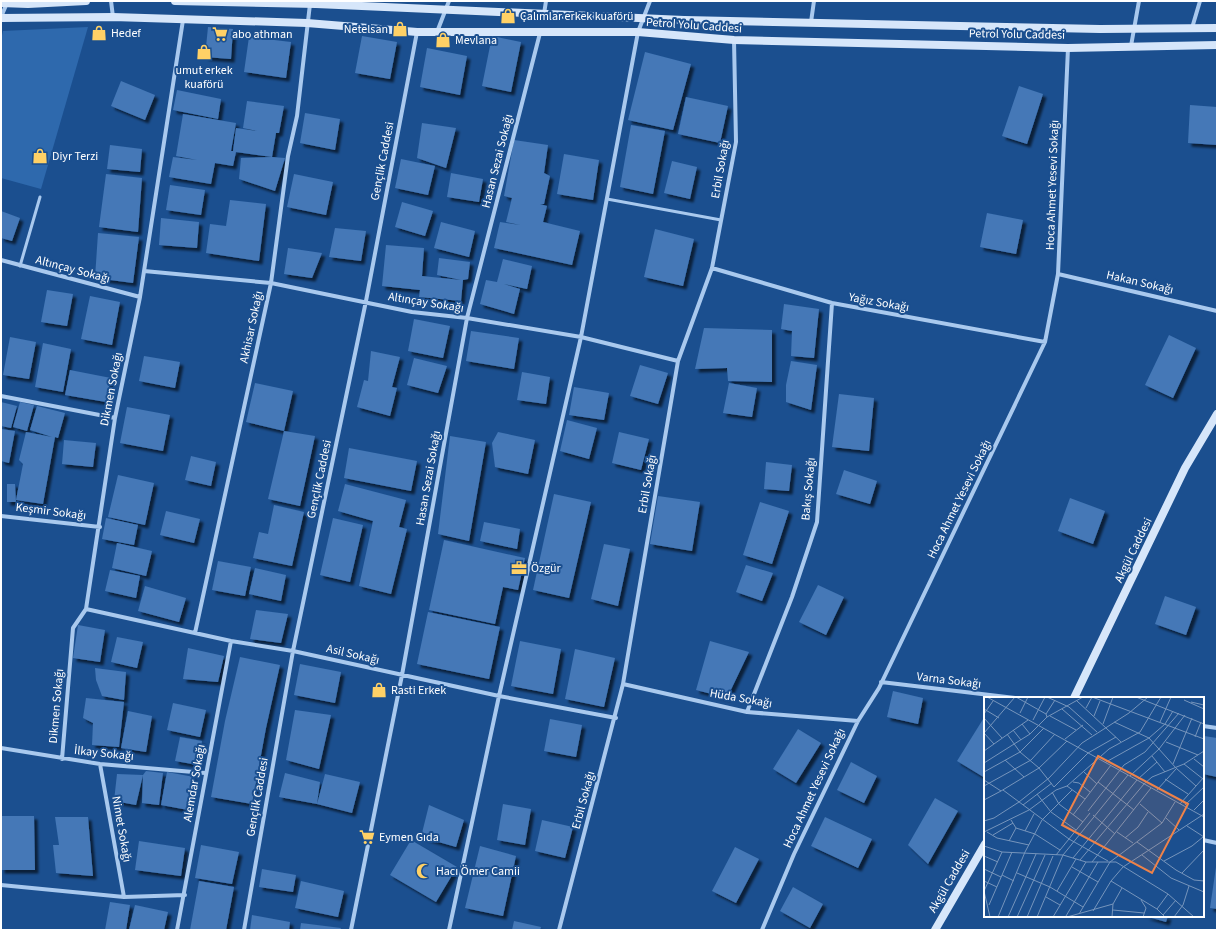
<svg xmlns="http://www.w3.org/2000/svg" width="1218" height="931" font-family="'Source Sans 3',sans-serif">
  <style>
    .green { fill: #2e69ad }
    .building { fill: #4478b7; filter: url(#shadow) }
    .lines { fill: none; stroke-linecap: round; stroke-linejoin: round }
    .lane { stroke: #a9c9ee; stroke-width: 3 }
    .street { stroke: #a9c9ee; stroke-width: 4 }
    .secondary { stroke: #d6e6fa; stroke-width: 8 }
    .labels { text-anchor: middle; stroke-width: 4; stroke-linejoin: round; paint-order: stroke }
    .poi-label { font-size: 12px; fill: #fff; stroke: #1b4f8f; text-anchor: start }
    .street-label { font-size: 12px; fill: #fff; stroke: #1b4f8f }
    .inset-road { fill: none; stroke: #7695bc; stroke-width: 1 }
    .view { fill: #ee8249; fill-opacity: 0.15; stroke: #ee8249; stroke-width: 2 }
    .inset-edge { fill: none; stroke: #fff; stroke-width: 2 }
  </style>
  <defs>
    <filter id="shadow"><feDropShadow dx="3.5" dy="3.5" stdDeviation="1" flood-color="#0009"/></filter>
  </defs>
  <rect width="100%" height="100%" fill="#1b4f8f"/>
  <path class="green" d="M88 27 41 189 1 178V40L3 31Z"/>
  <path class="building" d="M208 27 233 29 231 59 205 57Z
    M362 36 397 42 390 79 355 73Z
    M492 36 521 42 511 92 482 86Z
    M249 37 291 42 286 78 244 72Z
    M427 48 467 56 460 95 420 87Z
    M645 52 691 64 673 130 628 120Z
    M121 81 155 95 145 120 111 106Z
    M1019 86 1043 94 1027 144 1002 136Z
    M177 90 221 99 218 119 173 110Z
    M686 97 728 106 720 143 678 134Z
    M247 101 284 106 279 133H276L272 157 285 158 275 191 239 179 241 158 272 157 236 152 233 166 215 163 211 184 169 177 173 157 197 160 176 156 183 114 236 123 231 151H233L236 128 257 131 243 128Z
    M1190 105 1217 107V145L1188 143Z
    M305 113 340 119 335 150 300 143Z
    M422 123 456 128 446 168 417 158Z
    M631 125 665 131 653 194 620 187Z
    M514 140 548 145 544 173 550 176 544 204H540L547 206 543 222 580 231 572 265 494 248 500 222 520 225 506 222 512 198 504 196Z
    M110 145 142 149 140 172 107 169Z
    M564 154 599 160 593 200 557 194Z
    M401 159 435 166 428 195 395 188Z
    M672 161 697 167 690 199 664 193Z
    M451 173 483 179 479 202 447 197Z
    M106 174 142 178 138 232 99 227Z
    M294 174 333 182 326 215 287 207Z
    M170 185 205 190 201 215 166 210Z
    M230 200 266 204 259 261 206 253 210 224 226 226Z
    M402 202 433 211 425 236 395 227Z
    M1 211 20 218 12 241 1 238Z
    M987 213 1023 220 1016 254 980 247Z
    M161 218 199 222 197 248 159 245Z
    M441 222 475 231 469 257 434 248Z
    M335 228 366 231 361 261 329 257Z
    M655 229 694 239 683 286 644 277Z
    M98 233 139 237 133 283 95 278Z
    M386 245 424 248 422 276 461 280 437 275 439 258 470 262 468 279 463 280 461 301 419 297 420 290 382 286Z
    M288 248 322 253 312 278 284 274Z
    M503 259 532 266 527 289 504 284 520 289 514 314 480 304 486 280 497 282Z
    M47 290 73 294 67 326 41 322Z
    M90 296 120 302 112 345 81 339Z
    M784 304 819 309 814 358 791 356 792 331 781 329Z
    M414 319 450 326 443 358 408 351Z
    M704 328 772 330V382L728 381 727 368 695 369Z
    M471 331 519 338 514 369 466 361Z
    M1169 335 1196 348 1173 398 1145 385Z
    M10 337 36 342 29 379 3 375Z
    M43 343 71 349 63 392 35 387Z
    M371 351 400 357 392 387 397 388 390 416 357 407 364 380 368 381Z
    M144 356 180 362 175 388 139 381Z
    M414 358 447 366 438 393 407 385Z
    M791 361 817 365 811 410 786 402V385Z
    M640 365 668 373 658 404 630 396Z
    M70 370 111 378 106 402 65 395Z
    M522 372 550 377 546 404 517 400Z
    M255 383 293 391 284 431 315 436 300 506 268 499 284 431 246 422Z
    M729 383 757 388 752 417 723 413Z
    M574 387 609 393 604 420 569 415Z
    M839 394 874 398 869 451 832 447Z
    M1 402 17 406 11 428 1 426Z
    M20 402 34 405 27 431 13 427Z
    M37 406 65 413 58 438 55 437 43 504 16 500 23 464 19 460 26 432 52 437 30 430Z
    M127 407 170 415 163 451 120 443Z
    M567 420 597 428 589 459 560 451Z
    M1 429 15 431 9 463 1 461Z
    M498 432 535 440 528 474 495 467 492 443Z
    M619 432 649 439 641 470 612 463Z
    M450 436 486 442 469 541 438 534Z
    M64 440 96 443 93 467 62 464Z
    M349 448 417 461 411 491 344 478Z
    M191 456 216 462 211 486 185 480Z
    M766 462 792 465 789 491 764 489Z
    M844 470 877 481 870 504 836 494Z
    M118 475 154 483 145 525 108 517Z
    M7 484H15L16 502H7Z
    M345 484 406 500 399 527 407 529 391 594 359 586 373 521 338 511Z
    M554 494 591 502 569 598 533 590Z
    M658 496 700 502 692 551 650 544Z
    M1070 498 1105 511 1093 544 1058 531Z
    M760 502 789 511 772 564 743 555Z
    M274 505 304 512 292 566 253 558 259 532 277 536 268 534Z
    M166 511 200 519 194 543 160 535Z
    M106 518 138 525 134 545 102 539Z
    M333 518 363 525 350 582 320 575Z
    M484 522 520 529 517 549 480 541Z
    M444 540 525 558 518 590 503 587 495 624 429 610Z
    M117 543 152 551 146 576 112 568Z
    M604 544 630 549 618 606 591 599Z
    M218 561 251 567 245 596 212 590Z
    M746 565 773 573 762 601 736 592Z
    M255 568 286 575 281 601 249 594Z
    M110 570 140 576 136 598 105 591Z
    M818 585 844 597 826 635 799 622Z
    M145 586 186 598 179 622 138 611Z
    M1165 596 1196 607 1186 635 1155 624Z
    M256 610 288 614 281 643 250 639Z
    M428 612 500 627 489 679 417 664Z
    M78 625 105 630 100 662 73 658Z
    M117 637 143 642 137 668 111 662Z
    M520 641 561 649 553 694 511 686Z
    M710 641 749 652 727 698 696 690Z
    M188 648 224 656 218 682 183 679Z
    M575 649 615 658 604 707 565 699Z
    M240 657 280 665 266 728 252 804 211 797 225 721Z
    M300 664 341 672 335 703 294 695Z
    M95 668 126 672 124 700 102 696 96 680Z
    M893 691 923 698 918 724 887 717Z
    M86 698 124 702 119 747 92 745 93 723 83 718Z
    M173 703 206 710 200 737 167 730Z
    M295 710 331 715 319 769 286 760Z
    M128 711 152 716 146 752 121 748Z
    M985 716V778L957 761Z
    M550 719 582 725 576 757 544 751Z
    M798 729 821 743 796 783 773 769Z
    M1204 736 1217 738V777L1203 774Z
    M180 737 202 741 198 765 175 761Z
    M851 762 877 776 864 803 837 790Z
    M146 771 163 773 159 805 142 803 143 775Z
    M167 772 194 777 188 810 161 805Z
    M285 773 320 782 317 804 279 797Z
    M117 774 143 775 136 805 114 801Z
    M325 774 360 782 352 813 317 804Z
    M935 798 958 811 928 864 908 845Z
    M503 804 531 809 525 845 497 840Z
    M429 805 464 820 456 847 421 837Z
    M1 816H34L35 870H1Z
    M55 817H88L93 876 56 873 53 845H59Z
    M825 817 872 839 858 868 811 846Z
    M542 820 573 827 565 858 535 851Z
    M411 840 457 867 436 902 390 875Z
    M139 841 185 848 181 876 135 870Z
    M201 845 239 852 232 884 195 878Z
    M480 846 516 856 503 916 465 908Z
    M735 847 759 859 736 903 712 891Z
    M1216 867H1217V909L1210 908Z
    M262 869 296 875 293 892 259 887Z
    M199 881 234 887 226 930H190Z
    M301 881 344 891 338 917 295 908Z
    M793 887 823 904 810 928 780 911Z
    M110 902 130 905 126 930H105Z
    M135 905 168 912 164 930H129Z
    M252 915 290 922 289 930H250Z
    M1145 916H1168L1166 922Z
    M514 921 541 927 540 930H512Z
    M301 923 341 928 340 930H300Z"/>
  <g class="lines">
    <path class="lane" d="M607 199 721 220
      M20 266 40 197"/>
    <path class="street" d="M111 1 113 17
      M544 14 546 1
      M1 17 7 3
      M811 22 814 1
      M1192 28 1200 1
      M437 32 449 1
      M1131 46 1139 1
      M1 260 140 297
      M712 268 832 303 1045 342
      M144 271 271 283 412 312 467 318 581 337 678 361
      M1058 274 1217 311
      M1 396 115 418
      M1 516 100 527
      M86 609 231 641 293 651 499 696 616 718
      M195 633 271 283 288 156 297 116 310 4
      M881 682 1015 698
      M623 684 747 712 858 721
      M747 712 792 597 817 522 832 303
      M1203 726 1217 728
      M1 748 100 764 205 773
      M62 759 73 628 86 609 115 418 140 297 183 20
      M100 764 124 897
      M1203 840 1217 843
      M1 885 124 897 185 895
      M177 930 231 641
      M244 930 293 651 366 301 417 32
      M351 930 402 675 467 318 540 33
      M449 930 499 696 581 337 638 32 650 1
      M559 930 623 684 678 361 712 268 736 142 734 40
      M762 930 794 854 858 721 879 688 1045 342 1058 274 1068 48"/>
    <path class="secondary" d="M175 1 316 4 684 20 1100 29 1217 28
      M1 3 28 4 86 1
      M1 18 113 17 307 23 417 32H638L734 40 1068 48 1217 45
      M1074 698 1185 468 1217 414
      M935 930 985 844"/>
  </g>
  <defs>
    <symbol id="shop-bare" viewBox="-9 -9 18 18"><path d="M-5-2.5h2.3a2.7 3.5 0 0 1 5.4 0H5L5.5 6h-11ZM-1.5-2.5h3a1.5 2.3 0 0 0-3 0Z" fill="#ffd166" stroke="#1b4f8f" stroke-width="2.5" paint-order="stroke"/></symbol>
    <symbol id="supermarket-bare" viewBox="-9 -9 18 18"><path d="M-6-5.5h2.5l.6 2H6L4.5 2H-2.5L-4.4-4H-6ZM-1.5 3.2a1.3 1.3 0 1 0 .1 0ZM3 3.2a1.3 1.3 0 1 0 .1 0Z" fill="#ffd166" stroke="#1b4f8f" stroke-width="2.5" paint-order="stroke"/></symbol>
    <symbol id="office-bare" viewBox="-9 -9 18 18"><path d="M-6-3h4V-5.5h4V-3h4V5H-6ZM-1-4.5V-3h2v-1.5ZM-6 0V1H6V0Z" fill="#ffd166" stroke="#1b4f8f" stroke-width="2.5" paint-order="stroke"/></symbol>
    <symbol id="mosque-bare" viewBox="-9 -9 18 18"><path d="M3.5-4.9A6 6 0 1 0 3.5 4.9A5 5 0 1 1 3.5-4.9Z" fill="#ffd166" stroke="#1b4f8f" stroke-width="2.5" paint-order="stroke"/></symbol>
  </defs>
  <g fill-rule="evenodd">
    <use href="#shop-bare" x="497" y="5" width="22" height="22"/>
    <use href="#shop-bare" x="389" y="18" width="22" height="22"/>
    <use href="#shop-bare" x="88" y="22" width="22" height="22"/>
    <use href="#supermarket-bare" x="209" y="23" width="22" height="22"/>
    <use href="#shop-bare" x="432" y="29" width="22" height="22"/>
    <use href="#shop-bare" x="193" y="41" width="22" height="22"/>
    <use href="#shop-bare" x="29" y="145" width="22" height="22"/>
    <use href="#office-bare" x="508" y="557" width="22" height="22"/>
    <use href="#shop-bare" x="368" y="679" width="22" height="22"/>
    <use href="#supermarket-bare" x="356" y="826" width="22" height="22"/>
    <use href="#mosque-bare" x="413" y="860" width="22" height="22"/>
  </g>
  <g class="labels">
    <g class="poi-label">
      <text x="520" y="20">Çalımlar erkek kuaförü</text>
      <text x="388" y="33" text-anchor="end">Netelsan</text>
      <text x="111" y="37">Hedef</text>
      <text x="232" y="38">abo athman</text>
      <text x="455" y="44">Mevlana</text>
      <text x="204" y="74" text-anchor="middle">umut erkek<tspan x="204" dy="14">kuaförü</tspan></text>
      <text x="52" y="160">Diyr Terzi</text>
      <text x="531" y="572">Özgür</text>
      <text x="391" y="694">Rasti Erkek</text>
      <text x="379" y="841">Eymen Gıda</text>
      <text x="436" y="875">Hacı Ömer Camii</text>
    </g>
    <g class="street-label">
      <text transform="translate(694 25) rotate(4)" y="4">Petrol Yolu Caddesi</text>
      <text transform="translate(1017 34) rotate(1)" y="4">Petrol Yolu Caddesi</text>
      <text transform="translate(382 161) rotate(-79)" y="4">Gençlik Caddesi</text>
      <text transform="translate(497 161) rotate(-76)" y="4">Hasan Sezai Sokağı</text>
      <text transform="translate(720 169) rotate(-80)" y="4">Erbil Sokağı</text>
      <text transform="translate(1052 185) rotate(-88)" y="4">Hoca Ahmet Yesevi Sokağı</text>
      <text transform="translate(73 269) rotate(15)" y="4">Altınçay Sokağı</text>
      <text transform="translate(1140 282) rotate(13)" y="4">Hakan Sokağı</text>
      <text transform="translate(426 302) rotate(9)" y="4">Altınçay Sokağı</text>
      <text transform="translate(879 302) rotate(10)" y="4">Yağız Sokağı</text>
      <text transform="translate(251 327) rotate(-78)" y="4">Akhisar Sokağı</text>
      <text transform="translate(111 389) rotate(-79)" y="4">Dikmen Sokağı</text>
      <text transform="translate(428 478) rotate(-80)" y="4">Hasan Sezai Sokağı</text>
      <text transform="translate(319 479) rotate(-78)" y="4">Gençlik Caddesi</text>
      <text transform="translate(647 484) rotate(-80)" y="4">Erbil Sokağı</text>
      <text transform="translate(808 489) rotate(-85)" y="4">Bakış Sokağı</text>
      <text transform="translate(959 499) rotate(-64)" y="4">Hoca Ahmet Yesevi Sokağı</text>
      <text transform="translate(51 511) rotate(7)" y="4">Keşmir Sokağı</text>
      <text transform="translate(1133 550) rotate(-64)" y="4">Akgül Caddesi</text>
      <text transform="translate(353 654) rotate(13)" y="4">Asil Sokağı</text>
      <text transform="translate(949 680) rotate(7)" y="4">Varna Sokağı</text>
      <text transform="translate(741 698) rotate(10)" y="4">Hüda Sokağı</text>
      <text transform="translate(56 706) rotate(-85)" y="4">Dikmen Sokağı</text>
      <text transform="translate(104 753) rotate(6)" y="4">İlkay Sokağı</text>
      <text transform="translate(194 783) rotate(-80)" y="4">Alemdar Sokağı</text>
      <text transform="translate(814 788) rotate(-65)" y="4">Hoca Ahmet Yesevi Sokağı</text>
      <text transform="translate(257 797) rotate(-80)" y="4">Gençlik Caddesi</text>
      <text transform="translate(583 800) rotate(-75)" y="4">Erbil Sokağı</text>
      <text transform="translate(122 829) rotate(80)" y="4">Nimet Sokağı</text>
      <text transform="translate(949 881) rotate(-60)" y="4">Akgül Caddesi</text>
    </g>
  </g>
  <g transform="translate(984 697)">
    <rect width="220" height="220" fill="#1b4f8f"/>
    <path class="inset-road" d="M3 0 220 120M32 0 62 17 63 20M63 0 85 10 113 35M108 0 220 42M152 0 220 27M200 3 220 12M93 4 137 45M207 5 220 8M102 11 108 0M0 12 15 21M78 12 108 38M36 16 44 0M0 17 9 4M62 17 71 3M66 19 92 33M110 19 116 4M0 21 18 41M49 23 61 0M130 25 165 41 192 71 212 89M176 25 187 0M38 27 46 37M119 27 129 0M29 33 37 43M0 36 31 0M0 36 10 47M23 37 36 55 55 71 70 90M211 40 217 25M81 42 99 28M182 45 214 58M0 54 44 23M168 59 181 75M210 62 220 70M21 63 40 80M122 65 165 41 181 27 189 14M0 66 46 37 63 20 99 0M189 67 208 21M200 67 219 82M0 75 36 55 60 31M100 75 113 87M146 79 175 52 201 18M154 82 173 65M181 82 204 97M0 83 17 94 55 71 83 44M89 85 95 86 106 95M114 85 150 113M0 89 47 63 71 37M83 89 101 102M70 90 104 56 132 40M19 93 85 142 124 164M173 93 192 72M68 95 75 107 99 125M53 97 67 115 92 133M0 103 17 94M156 107 178 126M196 107 220 80M39 108 68 86M201 108 220 90M210 113 220 103M104 114 140 68 161 55 195 16M89 118 127 68M109 118 131 137M182 121 195 133M27 123 32 131 51 137 76 153M0 124 10 121 35 105 65 81 98 46 145 16 164 0M203 129 220 140M41 134 50 117M0 135 45 113 72 93 83 89 125 52 156 35 177 0M3 135 13 141 45 148M133 135 149 146M9 138 29 126M141 141 154 130 164 115M25 144 32 131M153 145 192 173 210 183 220 184M0 149 18 155 79 158 102 165H132L184 197 210 220M72 158 106 116M158 158 187 181 220 195M0 159 14 165M89 161 153 83M96 163 160 87 168 80 200 67 220 54M180 164 208 149 219 140M108 165 167 91M88 170 114 185M0 172 17 180M33 176 66 190 99 210M198 176 220 153M18 178 30 184M0 184 13 190M127 184 173 212 181 220M0 194 18 155M0 194 6 220M73 194 92 162M62 200 76 208M157 203 162 211 159 220M5 208 28 155M173 212 184 197M129 213 160 216M109 214 127 184 139 170 220 117M95 217 126 165 178 126 191 105M179 218 192 203M82 219 114 165M14 220 41 155 58 123 88 93M24 220 52 157M33 220 61 158M43 220 69 159M53 220 79 158 144 78M69 220 102 165M83 220 129 207 138 191M128 220 129 207M190 220 199 208 205 189"/>
    <path class="view" d="M114 59 204 107 168 176 78 128Z"/>
    <rect width="220" height="220" class="inset-edge"/>
  </g>
  <rect width="1218" height="931" fill="none" stroke="#ffffff" stroke-width="4"/>
</svg>
